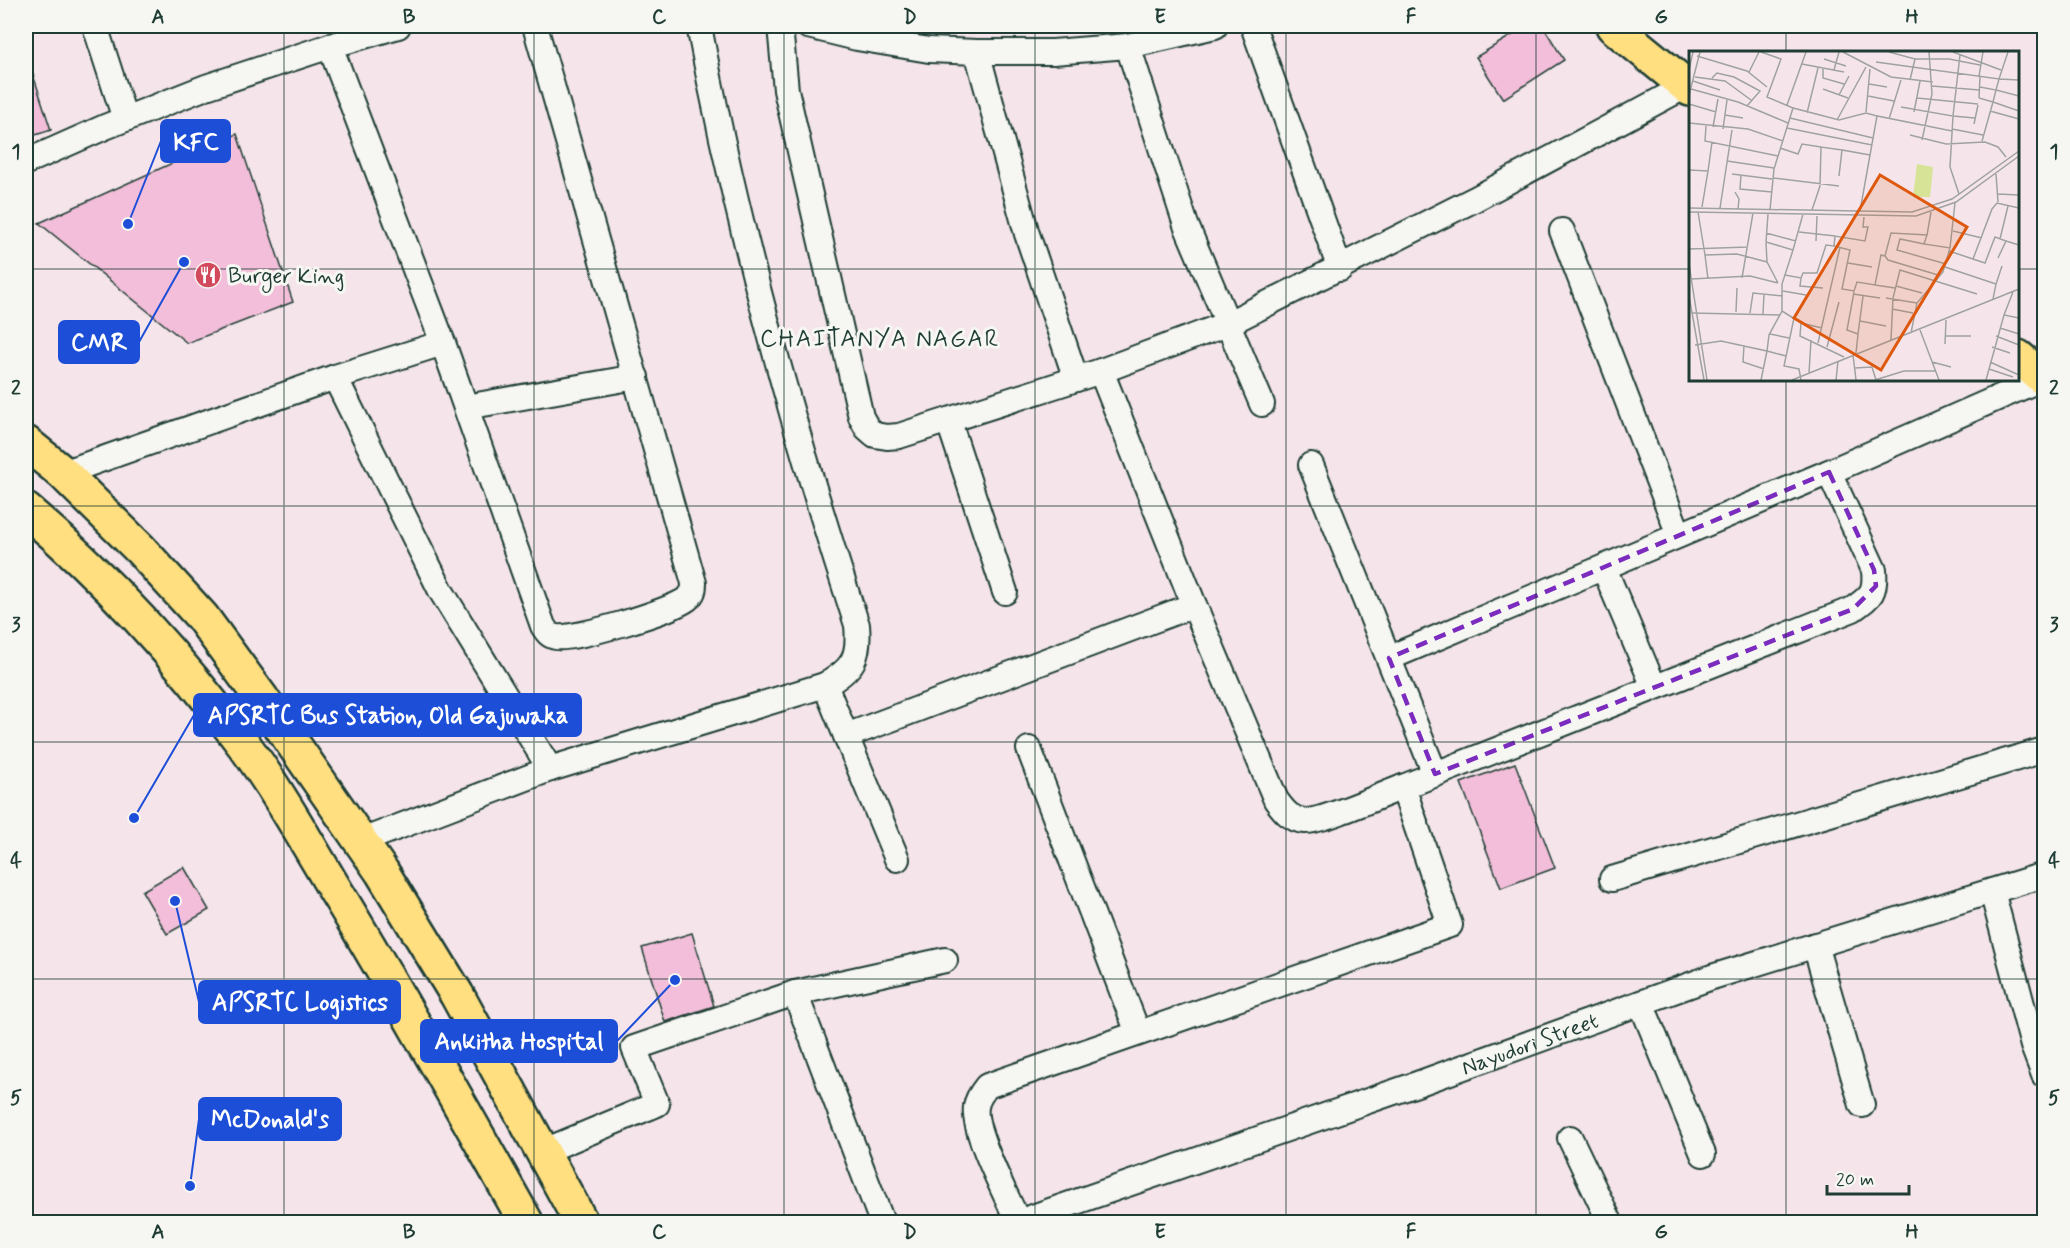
<svg xmlns="http://www.w3.org/2000/svg" width="2070" height="1248" font-family="Mynerve,sans-serif">
  <style>
    .building { fill: #f3bed9; stroke: #1f3d34; stroke-width: 1.5 }
    .lines { fill: none; stroke-linecap: round; stroke-linejoin: round }
    .minor-casing { stroke: #1f3d34; stroke-width: 28 }
    .primary-casing { stroke: #1f3d34; stroke-width: 38 }
    .minor { stroke: #f6f6f2; stroke-width: 24 }
    .primary { stroke: #ffdf80; stroke-width: 33 }
    .marked { fill: none; stroke: #7b2cbf; stroke-width: 4.5; stroke-dasharray: 12 8; stroke-linejoin: round }
    .grid { fill: none; stroke: #1f3d34; stroke-width: 1.5; stroke-opacity: 0.55 }
    .labels { text-anchor: middle; stroke-width: 6; stroke-linejoin: round; paint-order: stroke }
    .poi-label { font-size: 22px; fill: #1f3d34; stroke: #f6f6f2; text-anchor: start }
    .street-label { font-size: 22px; fill: #1f3d34; stroke: #f6f6f2 }
    .neighbourhood-label { font-size: 24px; letter-spacing: 1.5px; fill: #1f3d34; stroke: #f6f6f2 }
    .inset-road { fill: none; stroke: #9fa2a1; stroke-width: 1.5 }
    .view { fill: #de580e; fill-opacity: 0.15; stroke: #de580e; stroke-width: 3 }
    .inset-edge { fill: none; stroke: #1f3d34; stroke-width: 3 }
    .leader { fill: none; stroke: #1d4ed8; stroke-width: 2 }
    .callout-dot { fill: #1d4ed8; stroke: #f6f6f2; stroke-width: 2 }
    .callout { fill: #1d4ed8; stroke: #1d4ed8; stroke-width: 2 }
    .callout-label { font-size: 24px; text-anchor: middle; font-weight: bold; fill: #fff }
    .neatline { fill: none; stroke: #1f3d34; stroke-width: 2 }
    .grid-label { font-size: 20px; text-anchor: middle; font-weight: bold; fill: #1f3d34 }
  </style>
  <rect width="100%" height="100%" fill="#f5e5ea"/>
  <filter id="ink" filterUnits="userSpaceOnUse"><feTurbulence type="fractalNoise" baseFrequency=".0167" numOctaves="2"/><feDisplacementMap in="SourceGraphic" scale="12" xChannelSelector="R" yChannelSelector="G"/><feConvolveMatrix kernelMatrix="1 2 1 2 8 2 1 2 1" color-interpolation-filters="sRGB"/></filter>
  <g filter="url(#ink)">
    <path class="building" d="M1527 26H1543L1564 60 1503 99 1476 57Z
      M26 65H30L51 130 26 138Z
      M237 134 293 302 187 343 39 223Z
      M1515 763 1555 868 1501 888 1461 783Z
      M184 867 209 910 167 934 142 891Z
      M692 933 714 1006 665 1022 642 948Z"/>
    <g class="lines">
      <defs>
        <g id="minor">
          <path d="M95 26 125 119"/>
          <path d="M699 26C737 229 793 429 857 625 860 658 853 669 825 685"/>
          <path d="M780 26 786 90 861 417 867 428 875 435 887 437 899 436 1101 371 1227 324 1475 199 1686 86"/>
          <path d="M808 26 857 38 929 50 977 52H1053L1128 46 1215 26"/>
          <path d="M1253 26 1340 269"/>
          <path d="M330 46 398 26"/>
          <path d="M1128 46 1186 225 1262 404"/>
          <path d="M977 52 1027 234 1076 379"/>
          <path d="M26 162 105 127 206 87 330 46 443 343 335 377 441 591 550 769 825 685 846 736 1194 605 1276 800C1284 811 1291 820 1305 821 1322 822 1384 794 1403 787L1450 925 987 1086C982 1092 977 1099 976 1107 972 1131 1008 1198 1018 1222"/>
          <path d="M1562 231 1679 535"/>
          <path d="M443 343 543 626C547 632 549 636 556 637 575 640 671 611 687 599 693 594 694 590 694 583L535 26"/>
          <path d="M1101 371 1194 605"/>
          <path d="M466 407 636 377"/>
          <path d="M949 422 1005 592"/>
          <path d="M1311 465 1435 774"/>
          <path d="M63 473 335 377"/>
          <path d="M1604 568 1654 687"/>
          <path d="M1389 658 1829 472"/>
          <path d="M846 736 897 859"/>
          <path d="M1029 749 1138 1033"/>
          <path d="M1403 787 1853 609C1871 596 1876 593 1874 570L1829 472 2043 378"/>
          <path d="M359 842 550 769"/>
          <path d="M1612 879 2044 750"/>
          <path d="M1992 891 2033 1046 2044 1075"/>
          <path d="M1815 945 1862 1105"/>
          <path d="M795 993 945 960"/>
          <path d="M1641 1003 1703 1154"/>
          <path d="M1570 1138 1610 1222"/>
          <path d="M542 1152 657 1104 634 1048 795 993 882 1222"/>
          <path id="s1" d="M1018 1222 1417 1084 1712 977 2044 875"/>
        </g>
        <path id="primary" d="M1613 26 1690 89
          M2018 357 2044 379
          M26 443 63 473 140 549 202 617 262 699 382 872 457 995 581 1222
          M26 510C109 580 182 662 247 749 279 793 306 841 334 888 401 998 463 1110 526 1222"/>
      </defs>
      <use href="#minor" class="minor-casing"/>
      <use href="#primary" class="primary-casing"/>
      <use href="#minor" class="minor"/>
      <use href="#primary" class="primary"/>
    </g>
  </g>
  <path class="marked" d="M1829 472 1874 570 1876 586 1853 609 1435 774 1389 658Z"/>
  <path class="grid" d="M284 26V1222M534 26V1222M784 26V1222M1035 26V1222M1286 26V1222M1536 26V1222M1786 26V52M26 269H1690M2018 269H2044M1786 380V1222M26 506H2044M26 742H2044M26 979H2044"/>
  <defs>
    <symbol id="restaurant-disc" viewBox="-11 -11 22 22"><circle r="9.5" fill="#d1495b" stroke="#f6f6f2"/><path d="M-5-6h1v4h1v-4h1v4h1v-4h1v5L-1.5 .5V6h-2V.5L-5-1ZM5-6V6H3V1.5H1.5Q1.5-4 5-6Z" fill="#fff"/></symbol>
  </defs>
  <g fill-rule="evenodd">
    <use href="#restaurant-disc" x="193" y="260" width="30" height="30"/>
  </g>
  <g class="labels">
    <g class="poi-label">
      <text x="228" y="283">Burger King</text>
    </g>
    <g class="street-label">
      <text dy="8" stroke="none"><textPath href="#s1" startOffset="542">Nayudori Street</textPath></text>
    </g>
    <g class="neighbourhood-label">
      <text x="880" y="346">CHAITANYA NAGAR</text>
    </g>
  </g>
  <g transform="translate(1689 51)">
    <rect width="330" height="330" fill="#f5e5ea"/>
    <path d="M228 113 244 116 241 146H224Z" fill="#d7e396"/>
    <path class="inset-road" d="M72 1 92 8 78 46 104 57M154 1 202 26 244 31M200 1 226 8H260L291 14M264 1 312 19M271 4 264 65 286 67M8 5 58 20 78 36M135 8 157 15M187 11 310 28 319 1M113 13 155 21M134 17V27L155 33M0 19 4 1M145 19 150 1M60 21 70 1M290 25 294 1M6 26 36 30 62 49M23 27 28 22 45 26 71 40 58 55M221 29 226 8M330 29 310 28 307 39 330 45M4 30 31 39M180 33 198 36M243 35 290 39M291 36 307 39 304 51 330 60M2 38 49 51 99 72M134 38 159 47M0 44 11 1M150 44 160 25M179 45 205 50M228 47 289 53M290 47 304 51 293 90M290 47 291 25M0 53 27 61M98 54 117 1M212 56 264 65 261 116 270 143M301 60 330 68M177 61 181 18M225 61 231 30M118 62 129 17M36 64 54 67M101 67 184 87M200 68 212 29M148 69 177 16M0 72 59 78 94 90M285 73 289 54M17 75 16 90 89 105M24 76 29 48M98 77 183 94M34 78 38 49M263 78 294 84M221 84 257 93 296 91 309 96 317 106M233 89 243 43 240 1M91 97 109 103 113 93 132 96M38 110 85 117M0 119 19 120 23 91M43 123 83 128M307 123 309 151M52 124 51 138 83 141M150 125 153 99 181 104M84 127 150 135M46 141 50 148 49 158M309 143 330 144M13 156 19 120M0 157 223 161 263 148 330 100M31 157 43 79M81 159 85 118 104 57 150 69 177 62 188 65M123 159 131 135 132 96 153 99M171 160 188 65 263 80M0 161 227 165 267 151 330 105M9 161 16 204M264 180 293 187M110 181 146 185M77 182 107 190M238 184 242 161M311 188 319 155M127 190 128 165M77 192 78 211M235 193 211 188 208 199 257 213M145 195 161 199 153 238 165 240 168 231 186 234 192 204 196 205 202 182 238 184 235 193 261 197 266 152M0 198 59 196M104 199 114 163M260 200 296 212 306 186 317 190M196 205 199 209 249 224M309 207 317 190 330 194M284 208 303 158 308 152 330 157M159 212 183 216M0 213 18 329M256 216 307 233 304 248M96 224 112 227 114 222H128L137 194 145 195 146 185 176 190 179 176H174L175 166M53 227 64 162M112 227 111 235 134 237M2 228 61 225 89 232M19 228 16 204 48 203 78 211 89 232M307 233 313 215M186 234 206 237M207 235 233 242M94 240 117 244M165 241 158 279 169 283 167 302M324 241 315 264 330 267M164 243 191 247M0 245 15 329M197 247 228 252M203 258 224 262M93 260 112 272 111 285 155 306M47 261 48 237M2 262 91 264M61 262 64 242 94 245M74 263 75 243M105 267 95 315 110 318 112 329M171 270 197 275M112 272 133 277M311 277 330 283M231 279 250 329M222 282 228 252 254 221 261 197M81 283 100 287M169 283 174 245M256 285H282M307 285 330 294M202 289 204 247 211 219 288 243M129 292 151 196M256 293 257 269M6 294 32 290 78 300 80 284 93 260V233L104 199 77 191 79 163M55 294 54 311 75 318M138 296 150 251M303 296 321 302M164 304 167 329M243 311 262 316M301 311 330 324M166 317 183 316 187 329M300 318 324 326M120 322 122 289M72 329 78 300 97 305M103 329 330 238M147 329 149 310M186 329 215 320H246M297 329 315 264"/>
    <path class="view" d="M191 124 278 176 192 319 105 267Z"/>
    <rect width="330" height="330" class="inset-edge"/>
  </g>
  <path class="leader" d="M128 224L161 141M184 262L139 342M134 818L194 715M175 901L199 1002M675 980L617 1041M190 1186L199 1119"/>
  <g class="callout-dot">
    <circle cx="128" cy="224" r="6"/>
    <circle cx="184" cy="262" r="6"/>
    <circle cx="134" cy="818" r="6"/>
    <circle cx="175" cy="901" r="6"/>
    <circle cx="675" cy="980" r="6"/>
    <circle cx="190" cy="1186" r="6"/>
  </g>
  <g class="callout">
    <rect x="161" y="120" width="69" height="42" rx="6"/>
    <rect x="59" y="321" width="80" height="42" rx="6"/>
    <rect x="194" y="694" width="387" height="42" rx="6"/>
    <rect x="199" y="981" width="201" height="42" rx="6"/>
    <rect x="421" y="1020" width="196" height="42" rx="6"/>
    <rect x="199" y="1098" width="142" height="42" rx="6"/>
  </g>
  <g class="callout-label">
    <text x="196" y="150">KFC</text>
    <text x="99" y="350">CMR</text>
    <text x="388" y="723">APSRTC Bus Station, Old Gajuwaka</text>
    <text x="300" y="1010">APSRTC Logistics</text>
    <text x="519" y="1049">Ankitha Hospital</text>
    <text x="270" y="1127">McDonald's</text>
  </g>
  <rect width="2070" height="1248" fill="none" stroke="#f6f6f2" stroke-width="66"/>
  <path d="M1827 1185v9h82v-9" fill="none" stroke="#1f3d34" stroke-width="3"/>
  <text x="1836" y="1185" font-size="18" fill="#1f3d34" stroke="#f6f6f2" stroke-width="4.5" paint-order="stroke">20 m</text>
  <rect x="33" y="33" width="2004" height="1182" class="neatline"/>
  <g class="grid-label">
    <text x="158" y="23">A</text>
    <text x="409" y="23">B</text>
    <text x="659" y="23">C</text>
    <text x="910" y="23">D</text>
    <text x="1160" y="23">E</text>
    <text x="1411" y="23">F</text>
    <text x="1661" y="23">G</text>
    <text x="1912" y="23">H</text>
    <text x="16" y="158">1</text>
    <text x="2054" y="158">1</text>
    <text x="16" y="394">2</text>
    <text x="2054" y="394">2</text>
    <text x="16" y="631">3</text>
    <text x="2054" y="631">3</text>
    <text x="16" y="867">4</text>
    <text x="2054" y="867">4</text>
    <text x="16" y="1104">5</text>
    <text x="2054" y="1104">5</text>
    <text x="158" y="1238">A</text>
    <text x="409" y="1238">B</text>
    <text x="659" y="1238">C</text>
    <text x="910" y="1238">D</text>
    <text x="1160" y="1238">E</text>
    <text x="1411" y="1238">F</text>
    <text x="1661" y="1238">G</text>
    <text x="1912" y="1238">H</text>
  </g>
</svg>
